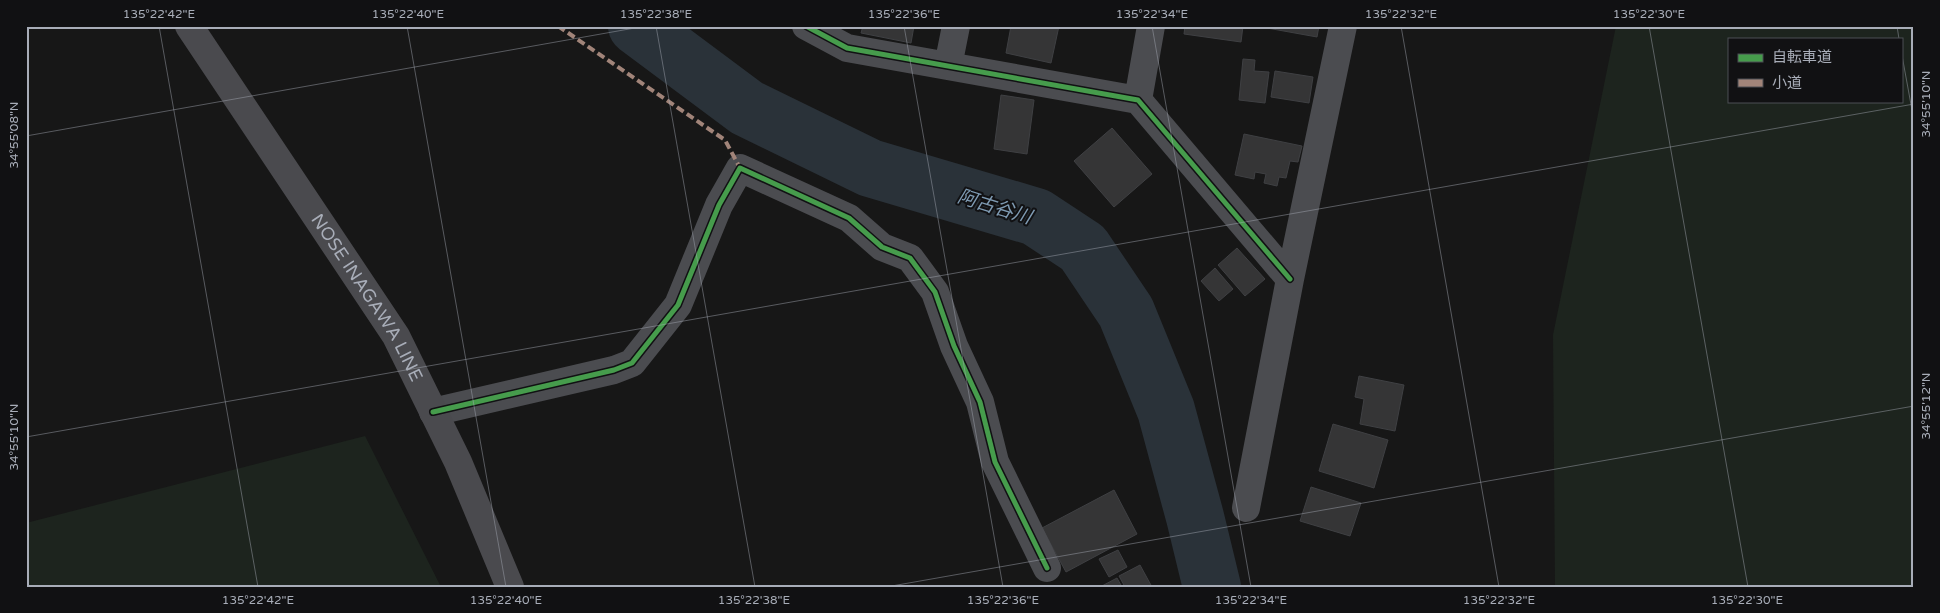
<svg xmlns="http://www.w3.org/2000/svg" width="1940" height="613" font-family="'Varela Round','Noto Sans JP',sans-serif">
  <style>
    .green { fill: #1d241e; fill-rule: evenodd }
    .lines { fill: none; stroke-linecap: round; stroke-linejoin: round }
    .river { stroke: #2a3239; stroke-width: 58 }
    .building { fill: #353536; stroke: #3f4043 }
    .minor { stroke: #4b4c50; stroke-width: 28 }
    .secondary { stroke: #4a4a4e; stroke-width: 28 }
    .quiet { stroke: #a18479; stroke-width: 4; stroke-dasharray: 8 4; stroke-linecap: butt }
    .cycleway-casing { stroke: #111113; stroke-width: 8 }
    .cycleway { stroke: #469c4c; stroke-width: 5 }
    .ticks { fill: none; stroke: #a8adb8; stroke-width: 1; stroke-opacity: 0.45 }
    .labels { text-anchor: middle; stroke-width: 4; stroke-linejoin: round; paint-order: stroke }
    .street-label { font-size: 18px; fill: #a8adb8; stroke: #111113 }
    .water-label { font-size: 19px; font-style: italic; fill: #7f9bb3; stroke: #111113 }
    .neatline { fill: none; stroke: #a8adb8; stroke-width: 2 }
    .ticks-label { font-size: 12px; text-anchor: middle; fill: #a8adb8 }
  </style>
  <rect width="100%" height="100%" fill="#171717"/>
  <path class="green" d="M1616 26H1914V587H1555L1553 335ZM1729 39H1901V101H1729Z
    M365 436 441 587H26V523Z"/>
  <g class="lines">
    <path class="river" d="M637 26 747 108 870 168 1036 217 1083 248 1126 312 1166 410 1195 517 1212 587"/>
  </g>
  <path class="building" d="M863 26H914L911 43 861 33Z
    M1011 26H1059L1051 63 1006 53Z
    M1185 26H1243L1241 42 1184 34Z
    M1267 26H1319L1317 37 1267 28Z
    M1243 59 1255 60 1254 71 1269 72 1265 103 1239 100Z
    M1275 71 1313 77 1309 103 1271 97Z
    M1001 95 1034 100 1027 154 994 149Z
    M1112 128 1152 174 1114 207 1074 161Z
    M1244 134 1302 146 1298 162 1290 161 1286 178 1279 177 1277 186 1264 183 1266 174 1255 172 1254 179 1235 175Z
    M1237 248 1265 279 1245 296 1218 265Z
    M1215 268 1233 289 1219 301 1201 281Z
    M1359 376 1404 385 1395 431 1360 424 1364 399 1355 397Z
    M1333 424 1388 440 1374 488 1319 471Z
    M1311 487 1361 503 1350 536 1300 521Z
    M1114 490 1137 534 1066 572 1042 528Z
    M1118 550 1127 567 1109 577 1099 559Z
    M1140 565 1152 587H1125L1119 576Z
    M1117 578 1122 587H1100Z"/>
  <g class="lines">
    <path class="minor" d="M806 26 847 48 1138 100 1290 279
      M948 66 956 26
      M1138 100 1151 26
      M433 412 614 370 632 363 678 305 719 205 740 168 849 218 882 247 910 258 935 292 954 346 980 402 995 462 1047 568
      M1246 508 1290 279 1343 26"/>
    <path class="secondary" id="s1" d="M189 26 396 336 458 462 510 587"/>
    <path class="quiet" d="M558 26 725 140 740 168"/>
    <defs>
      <path id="cycleway" d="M806 26 847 48 1138 100 1290 279
        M433 412 614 370 632 363 678 305 719 205 740 168 849 218 882 247 910 258 935 292 954 346 980 402 995 462 1047 568"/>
    </defs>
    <use href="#cycleway" class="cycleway-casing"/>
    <use href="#cycleway" class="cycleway"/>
  </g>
  <path class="ticks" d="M159 26 258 587M407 26 506 587M656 26 755 587M904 26 1003 587M1152 26 1251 587M1401 26 1499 587M1649 26 1748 587M1897 26 1899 39M1901 50 1914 121M26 136 646 26M26 437 1914 104M886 587 1914 406"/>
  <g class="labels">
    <g class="street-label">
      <text dy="6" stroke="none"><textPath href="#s1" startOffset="325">NOSE INAGAWA LINE</textPath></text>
    </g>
    <g class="water-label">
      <text transform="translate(995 206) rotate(17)" y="7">阿古谷川</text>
    </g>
  </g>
  <rect width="1940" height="613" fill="none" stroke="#111113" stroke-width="55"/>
  <rect x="1728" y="38" width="175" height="65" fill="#111113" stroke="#4d4f55"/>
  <rect x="1738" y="54" width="25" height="8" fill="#469c4c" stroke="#4d4f55"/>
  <text x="1772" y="62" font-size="15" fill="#a8adb8">自転車道</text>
  <rect x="1738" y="79" width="25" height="8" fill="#a18479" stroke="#4d4f55"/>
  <text x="1772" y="88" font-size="15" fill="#a8adb8">小道</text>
  <rect x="28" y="28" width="1884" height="558" class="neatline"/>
  <g class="ticks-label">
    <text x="159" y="18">135°22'42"E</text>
    <text x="408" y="18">135°22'40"E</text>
    <text x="656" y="18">135°22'38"E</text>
    <text x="904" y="18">135°22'36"E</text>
    <text x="1152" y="18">135°22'34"E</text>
    <text x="1401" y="18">135°22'32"E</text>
    <text x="1649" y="18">135°22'30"E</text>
    <text transform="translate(1926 104) rotate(-90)" y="4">34°55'10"N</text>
    <text transform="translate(14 135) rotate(-90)" y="4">34°55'08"N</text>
    <text transform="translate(1926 406) rotate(-90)" y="4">34°55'12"N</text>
    <text transform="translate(14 437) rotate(-90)" y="4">34°55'10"N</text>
    <text x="258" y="604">135°22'42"E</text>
    <text x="506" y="604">135°22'40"E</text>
    <text x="754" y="604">135°22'38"E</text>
    <text x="1003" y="604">135°22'36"E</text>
    <text x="1251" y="604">135°22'34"E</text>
    <text x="1499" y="604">135°22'32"E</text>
    <text x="1747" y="604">135°22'30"E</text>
  </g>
</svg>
